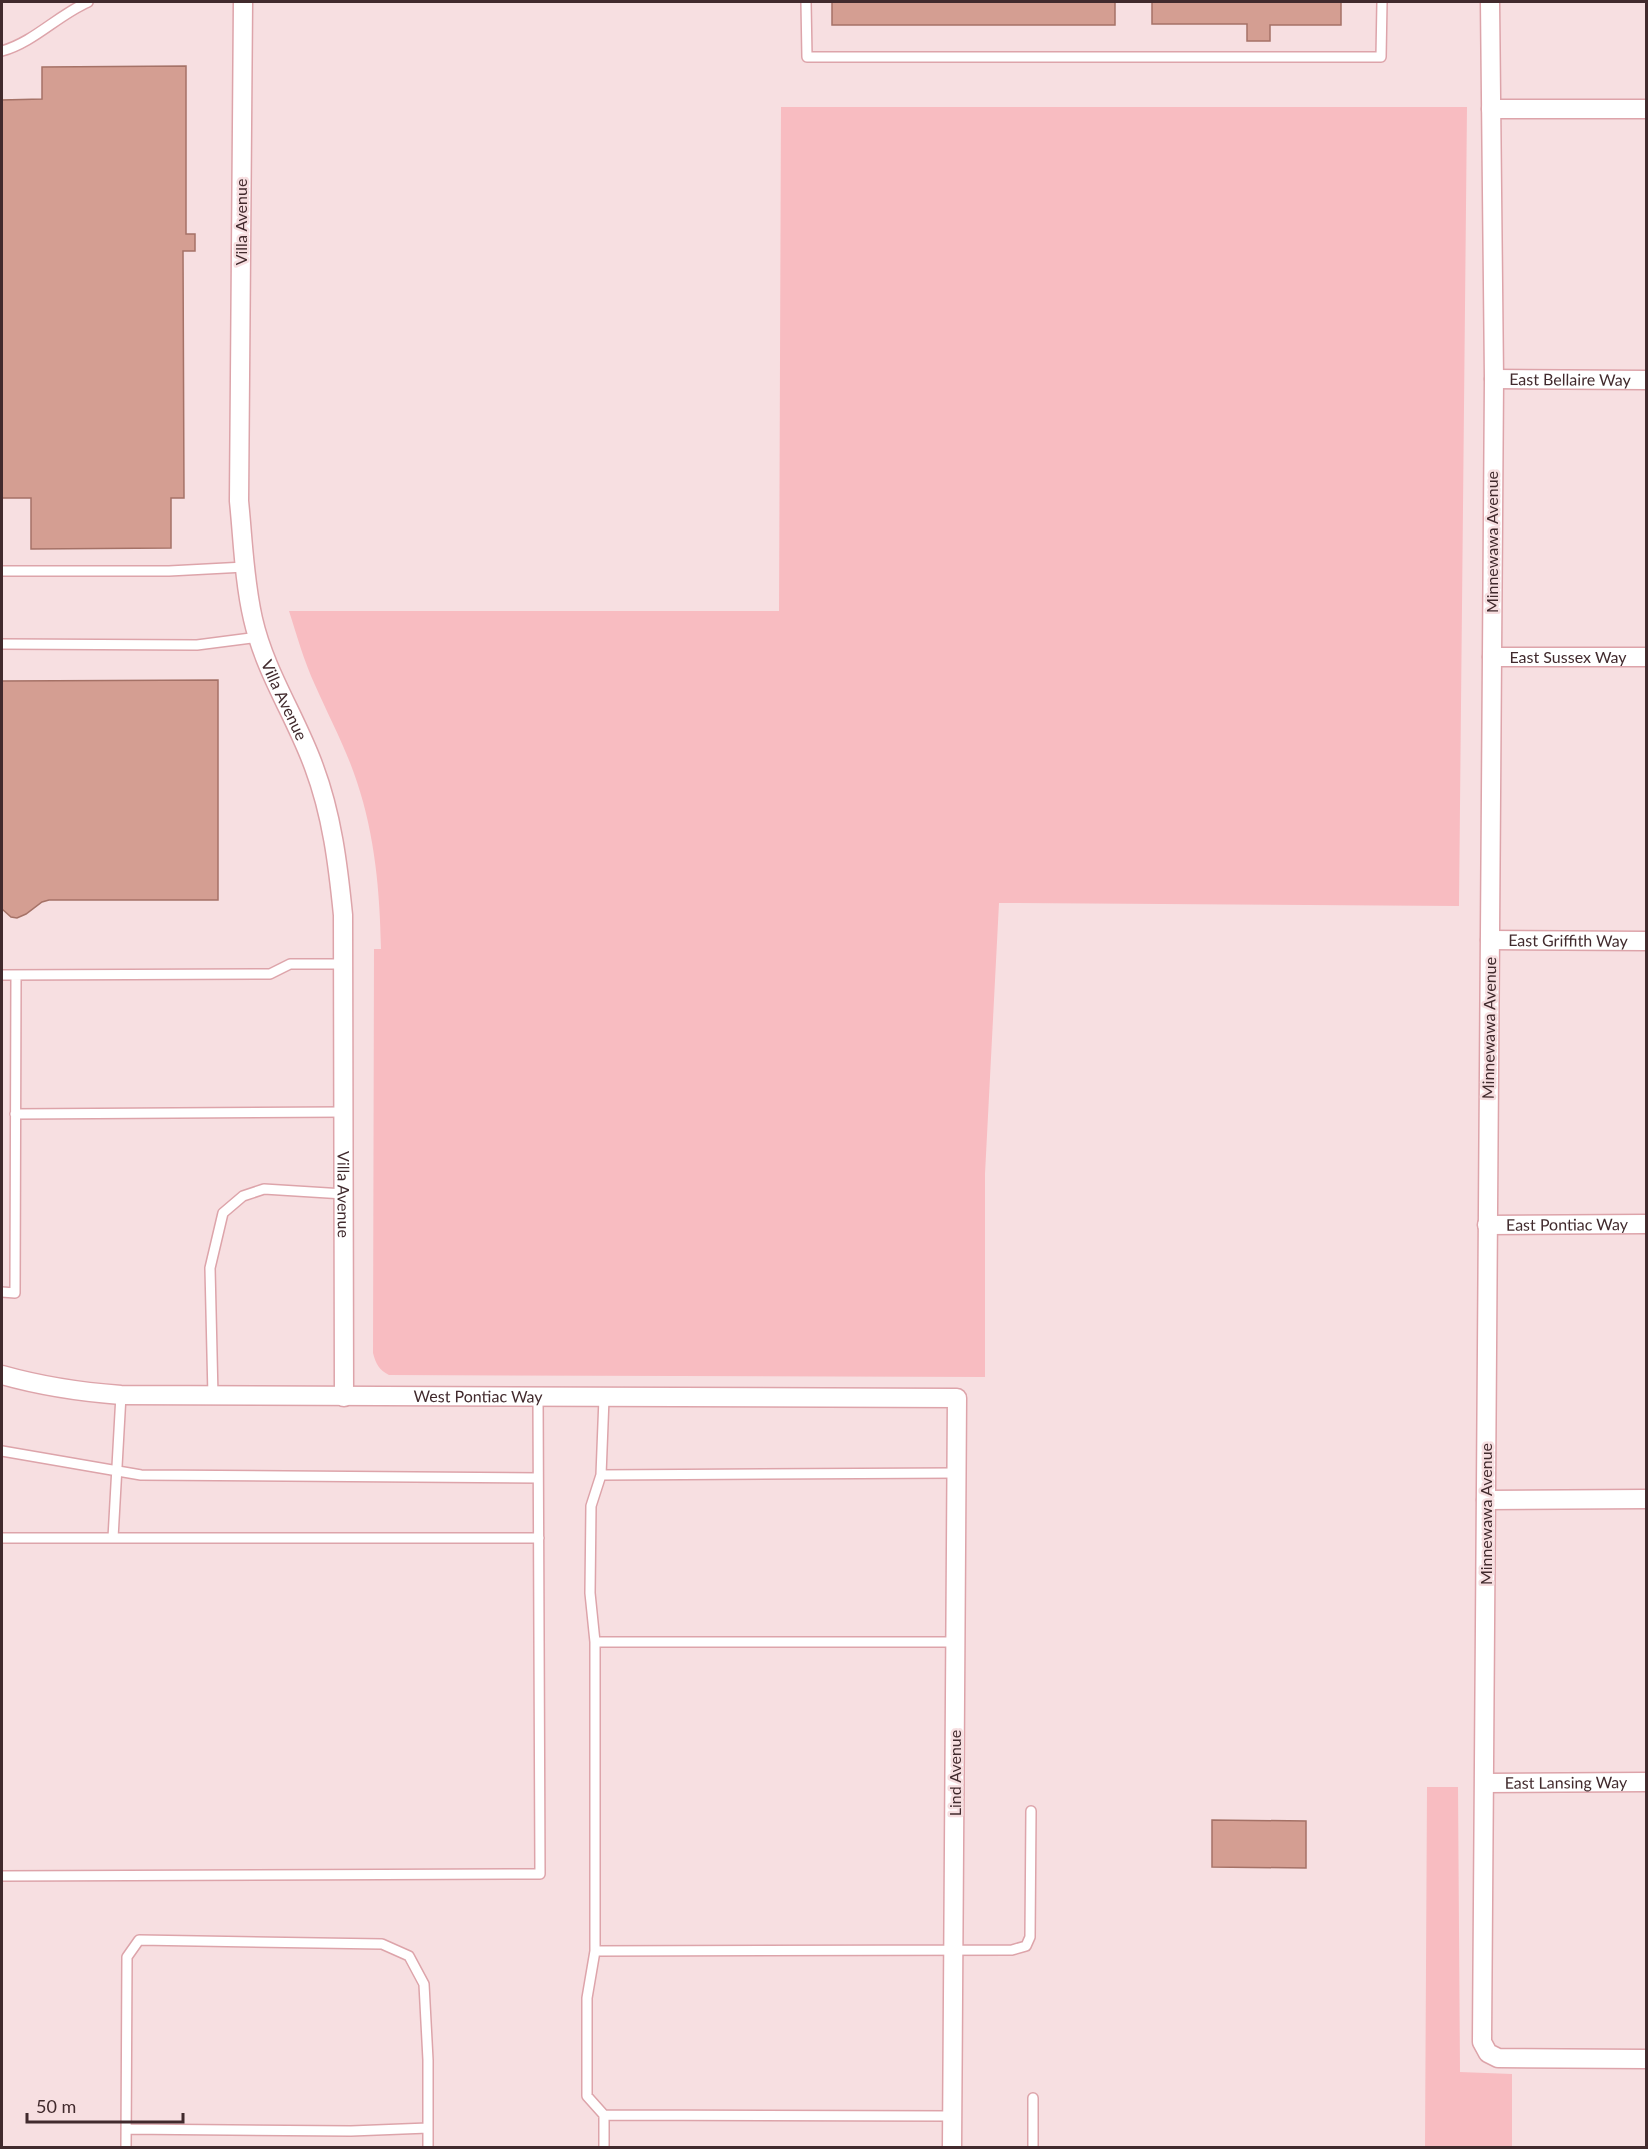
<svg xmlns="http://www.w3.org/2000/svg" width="1648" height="2149" font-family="Lato,sans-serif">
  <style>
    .green { fill: #f8bcc1 }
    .building { fill: #d49e92; stroke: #a57267; stroke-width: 1.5 }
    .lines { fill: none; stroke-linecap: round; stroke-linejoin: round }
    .service-casing { stroke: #dda4aa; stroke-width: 12 }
    .minor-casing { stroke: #dda4aa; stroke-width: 21 }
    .service { stroke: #fff; stroke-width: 9 }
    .minor { stroke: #fff; stroke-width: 18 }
    .labels { text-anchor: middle; stroke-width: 5; stroke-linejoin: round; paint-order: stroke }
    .street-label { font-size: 16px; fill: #412a2d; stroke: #f7dfe1 }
  </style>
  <rect width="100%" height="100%" fill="#f7dfe1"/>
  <path class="green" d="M781 107H1467L1459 906 999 903 985 1174V1377L389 1375C379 1370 376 1364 373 1353L374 949H381C380 892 375 836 357 782 346 748 329 717 315 685 304 661 297 636 289 611H779Z
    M1427 1787H1458L1460 2072 1512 2074V2147H1425Z"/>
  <path class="building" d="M832 2H1115V25H832Z
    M1152 2H1341V25H1270V41H1247V24H1152Z
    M186 66V234H195V251H183L184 498H171V548L31 549V498H2V100L42 99V67Z
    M218 680V900H49L42 902 26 914 17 918 11 917 2 909V681Z
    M1212 1820 1306 1821V1868L1212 1867Z"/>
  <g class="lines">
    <defs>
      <path id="service" d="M806 2 807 57H1381L1382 2
        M2 51C34 42 58 15 88 2
        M2 571H169L245 567
        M2 644 197 645 259 637
        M2 975 270 974 290 964H343
        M15 1114 344 1112
        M2 1292 15 1293 16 975
        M213 1396 210 1268 223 1213 243 1196 264 1189 344 1194
        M2 1451 141 1475 538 1478
        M601 1475 956 1473
        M2 1538H539
        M113 1538 121 1395
        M595 1642 590 1593 591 1506 601 1475 604 1398
        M956 1642H595V1951L1012 1950 1026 1946 1030 1937 1031 1811
        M2 1876 540 1874 538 1397
        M595 1951 587 1998V2096L604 2115V2148
        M604 2115 952 2116
        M126 2129 351 2131 428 2128
        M126 2148 127 1957 139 1940 382 1944 409 1956 424 1984 428 2060V2148
        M1033 2148V2098"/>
      <g id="minor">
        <path id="s1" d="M243 2 239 501C243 540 244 580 253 619 265 672 296 717 314 767 332 815 338 865 343 915L344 1397"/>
        <path d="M1490 2 1494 379 1482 2042 1488 2053 1498 2058 1646 2059"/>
        <path d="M1491 109H1646"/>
        <path id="s2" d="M1494 379 1646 380"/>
        <path id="s3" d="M1492 657H1646"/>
        <path id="s4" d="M1490 940 1646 941"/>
        <path id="s5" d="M1487 1225 1646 1224"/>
        <path id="s6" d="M2 1375C41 1386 80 1392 121 1395L957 1398 952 2148"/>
        <path d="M1486 1500 1646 1499"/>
        <path id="s7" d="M1485 1783 1646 1782"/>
      </g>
    </defs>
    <use href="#service" class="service-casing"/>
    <use href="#minor" class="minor-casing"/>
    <use href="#service" class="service"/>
    <use href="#minor" class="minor"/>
  </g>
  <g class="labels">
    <g class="street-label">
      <text transform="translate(241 222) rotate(-90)" y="6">Villa Avenue</text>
      <text dy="6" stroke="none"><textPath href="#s2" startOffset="76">East Bellaire Way</textPath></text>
      <text transform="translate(1492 542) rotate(-90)" y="6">Minnewawa Avenue</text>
      <text dy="6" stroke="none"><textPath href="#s3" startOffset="76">East Sussex Way</textPath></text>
      <text dy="6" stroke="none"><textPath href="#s1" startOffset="705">Villa Avenue</textPath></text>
      <text dy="6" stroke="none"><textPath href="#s4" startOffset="78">East Griffith Way</textPath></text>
      <text transform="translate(1489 1028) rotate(-89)" y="6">Minnewawa Avenue</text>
      <text dy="6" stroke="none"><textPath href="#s1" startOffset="1209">Villa Avenue</textPath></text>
      <text dy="6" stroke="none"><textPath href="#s5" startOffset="80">East Pontiac Way</textPath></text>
      <text dy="6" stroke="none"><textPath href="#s6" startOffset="478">West Pontiac Way</textPath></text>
      <text transform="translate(1486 1514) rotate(-90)" y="6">Minnewawa Avenue</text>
      <text transform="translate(955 1773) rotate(-90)" y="6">Lind Avenue</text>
      <text dy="6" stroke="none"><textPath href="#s7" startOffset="81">East Lansing Way</textPath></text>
    </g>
  </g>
  <rect width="1648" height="2149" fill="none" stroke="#412a2d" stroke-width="6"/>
  <path d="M27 2113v9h156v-9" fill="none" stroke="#412a2d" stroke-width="3"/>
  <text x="36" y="2113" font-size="18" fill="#412a2d" stroke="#f7dfe1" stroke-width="4.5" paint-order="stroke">50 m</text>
</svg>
